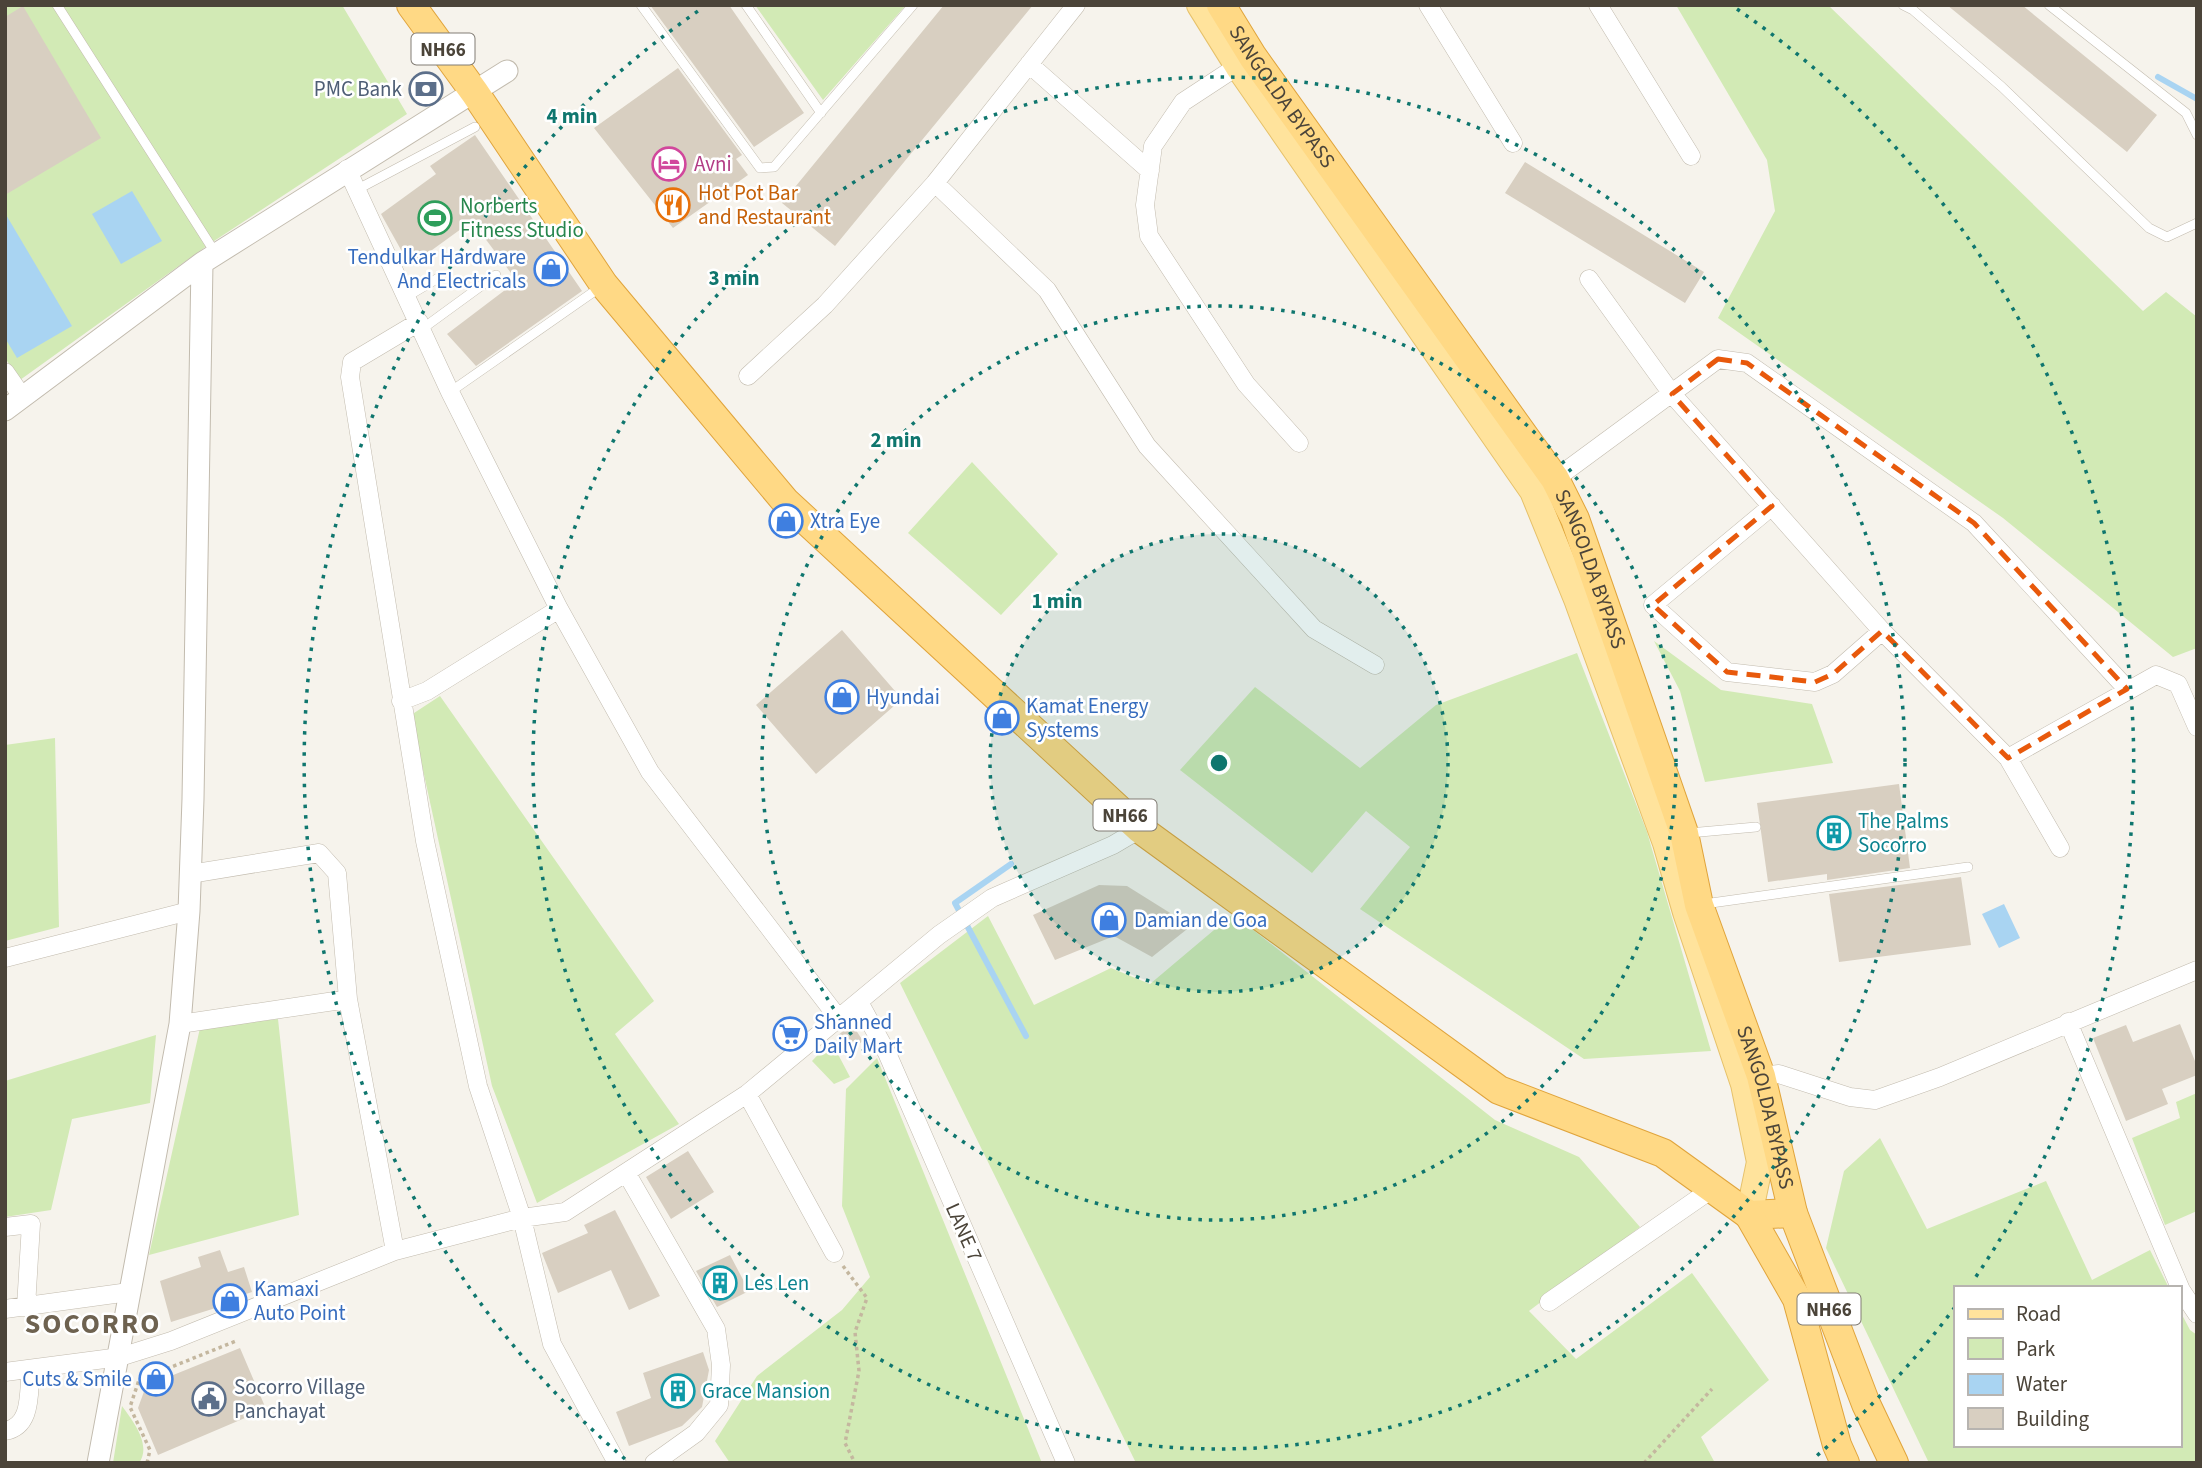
<svg xmlns="http://www.w3.org/2000/svg" width="2202" height="1468" font-family="'Source Sans 3',sans-serif">
  <style>
    .green { fill: #d2eab5 }
    .water { fill: #a9d4f2 }
    .lines { fill: none; stroke-linecap: round; stroke-linejoin: round }
    .stream { stroke: #a9d4f2; stroke-width: 6 }
    .building { fill: #d8cfc1 }
    .service-casing { stroke: #c2bbae; stroke-width: 10 }
    .minor-casing { stroke: #c2bbae; stroke-width: 19 }
    .tertiary-casing { stroke: #c2bbae; stroke-width: 23 }
    .primary-casing { stroke: #e6c16a; stroke-width: 28 }
    .trunk-casing { stroke: #e0a43c; stroke-width: 30 }
    .path { stroke: #c4b79f; stroke-width: 3.5; stroke-dasharray: 3.5 3.5; stroke-linecap: butt }
    .service { stroke: #fff; stroke-width: 9 }
    .minor { stroke: #fff; stroke-width: 18 }
    .tertiary { stroke: #fff; stroke-width: 21 }
    .primary { stroke: #ffe39c; stroke-width: 26 }
    .trunk { stroke: #ffd985; stroke-width: 28 }
    .marked { fill: none; stroke: #e8590c; stroke-width: 5; stroke-dasharray: 14 9; stroke-linejoin: round }
    .ring { fill: none; stroke: #0f766e; stroke-width: 3.5; stroke-dasharray: 3.5 7 }
    .labels { text-anchor: middle; stroke-width: 5; stroke-linejoin: round; paint-order: stroke }
    .shield { fill: #fff; stroke: #817c74; stroke-width: 2 }
    .shield-label { font-size: 19px; font-weight: bold; fill: #4b4439 }
    .service-label { font-size: 21px; fill: #4e5e75; stroke: #fff; text-anchor: end }
    .street-label { font-size: 21px; fill: #4b4439; stroke: #fff }
    .hotel-label { font-size: 21px; fill: #b23c85; stroke: #fff; text-anchor: start }
    .food-label { font-size: 21px; fill: #c56008; stroke: #fff; text-anchor: start }
    .leisure-label { font-size: 21px; fill: #27864d; stroke: #fff; text-anchor: start }
    .shop-label { font-size: 21px; fill: #366cbe; stroke: #fff; text-anchor: start }
    .culture-label { font-size: 21px; fill: #0d838f; stroke: #fff; text-anchor: start }
    .district-label { font-size: 28px; font-weight: bold; letter-spacing: 2px; fill: #6e6250; stroke: #fff }
    .centre { fill: #0f766e; stroke: #fff; stroke-width: 3.5 }
    .ring-label { font-size: 21px; text-anchor: middle; font-weight: bold; fill: #0f766e; stroke: #fff; stroke-width: 5; stroke-linejoin: round; paint-order: stroke }
  </style>
  <rect width="100%" height="100%" fill="#f6f3ec"/>
  <path class="green" d="M5 5H342L407 114 208 245 20 380 5 358Z
    M755 5H906L823 100Z
    M1676 5H1828L2143 311 2166 292 2197 317V648L2173 657 2003 518 1718 318 1775 211 1767 160Z
    M972 462 1058 554 1001 615 908 533Z
    M1654 641 1721 690 1812 704 1833 763 1705 782 1680 691Z
    M1577 653 1647 832 1711 1051 1584 1059 1360 909 1410 847 1366 811 1312 873 1180 770 1255 687 1360 768 1436 705Z
    M440 696 654 1001 615 1034 679 1124 537 1203 492 1086 411 715Z
    M55 738 59 927 5 941V745Z
    M1233 914 1495 1120 1579 1157 1640 1227 1529 1311 1576 1359 1692 1273 1769 1380 1701 1437 1715 1463H1136L900 983 988 916 1034 1005 1111 968 1150 984Z
    M278 1019 299 1215 149 1255 200 1028Z
    M156 1035 150 1103 72 1119 51 1210 5 1217V1081Z
    M831 1041 850 1077 834 1084 812 1061Z
    M877 1058 1042 1463H730L715 1441 757 1376 842 1310 870 1277 842 1206 846 1089Z
    M2197 1093V1211L2165 1225 2132 1138 2180 1118 2176 1102Z
    M1880 1138 1927 1229 2046 1181 2092 1280 2150 1250 2169 1288H1955V1445H2179V1309L2190 1330 2197 1335V1463H1929L1826 1248 1844 1171Z
    M122 1406C133 1421 152 1445 139 1463H113Z"/>
  <path class="water" d="M132 191 162 241 121 264 92 214Z
    M5 213 72 326 17 358 5 338Z
    M2004 904 2020 938 1999 948 1982 914Z"/>
  <g class="lines">
    <path class="stream" d="M2158 77 2197 99
      M1011 864 955 903 1026 1036"/>
  </g>
  <path class="building" d="M650 5H729L804 113 754 147Z
    M944 5H1033L835 246 782 203Z
    M1947 5H2022L2157 115 2127 152Z
    M23 6 101 138 5 195V17Z
    M678 68 742 155 736 159 748 175 673 228 594 128Z
    M475 135 582 291 476 366 447 334 517 281 472 221 410 266 381 214 436 174 430 166Z
    M1525 162 1704 272 1685 303 1505 193Z
    M842 630 902 699 816 774 756 705Z
    M1899 784 1910 868 1827 880V874L1768 882 1757 803Z
    M1961 877 1971 945 1839 962 1829 894Z
    M1099 885 1127 886 1191 926 1152 957 1114 936 1055 960 1033 915Z
    M852 1024 863 1041 849 1051 837 1036Z
    M2180 1024 2197 1066V1075L2162 1089 2168 1104 2126 1121 2093 1038 2126 1025 2133 1042Z
    M688 1151 714 1192 671 1219 646 1177Z
    M615 1210 660 1296 629 1310 611 1270 558 1293 542 1253 588 1233 584 1225Z
    M220 1250 228 1272 244 1267 252 1292 240 1296 241 1300 171 1322 160 1281 201 1267 198 1257Z
    M730 1255 749 1291 717 1307 696 1271Z
    M240 1348 266 1409 158 1455 138 1408 146 1386Z
    M703 1352 709 1370 702 1407 682 1426 629 1446 616 1412 651 1398 643 1373Z"/>
  <g class="lines">
    <defs>
      <path id="service" d="M57 5 216 254
        M641 5 760 168 774 167 913 5
        M746 5 821 113
        M1903 5 1913 10 2002 87 2149 228 2167 237 2197 223
        M2049 5 2186 113 2197 135
        M358 189 475 127
        M406 297 440 277
        M422 329 496 275
        M450 392 602 286
        M1689 833 1756 827
        M1704 904 1968 867"/>
      <path id="minor" d="M1428 5 1513 143
        M1598 5 1691 156
        M1247 60 1183 102 1153 146 1145 205 1149 236 1246 384 1299 443
        M1029 64 1150 171
        M347 169 450 392 559 609 650 772 839 1019
        M935 183 1047 290 1147 446 1314 629 1375 665
        M1589 279 1672 394 1882 631 2008 758 2060 848
        M419 322 352 362 350 377 425 841 478 1086 522 1218 552 1344 617 1463
        M5 372 21 395
        M748 376 825 305 935 183 1076 5
        M1555 479 1718 359 1747 363 1974 523 2127 689
        M1772 506 1653 605 1727 672 1815 682 1833 674 1882 631
        M401 701 427 691 559 609
        M2008 758 2156 675 2178 684 2197 727
        M190 874 319 853 337 873 348 999 395 1251
        M5 958 189 911
        M859 1002 887 1053 1066 1463
        M2068 1022 2181 1290 2197 1314
        M180 1024 348 999
        M1761 1076 1779 1074 1850 1097 1875 1100 1940 1077 2197 970
        M747 1094 834 1253
        M627 1174 716 1329 721 1365 719 1405 696 1433 654 1463
        M5 1227 31 1224 26 1307
        M1549 1302 1712 1189
        M5 1309 129 1292
        M5 1372 120 1357 171 1341 395 1251 522 1218 565 1212 747 1094 939 935 992 898 1113 845 1140 829
        M5 1431C33 1426 28 1392 31 1369"/>
      <path id="tertiary" d="M5 410 202 263
        M98 1463 180 1024 189 911 193 799 202 263 507 71"/>
      <path id="primary" d="M1200 5 1238 66 1533 491 1577 599 1666 843 1686 912 1744 1084 1760 1162 1749 1215"/>
      <g id="trunk">
        <path d="M411 5 475 93 604 285 785 501 1140 829 1499 1090 1663 1153 1749 1215 1793 1213"/>
        <path id="s1" d="M1221 5 1253 57 1555 479 1575 519 1684 833 1699 905 1761 1076 1793 1213 1866 1404 1894 1463"/>
        <path d="M1749 1215 1797 1299 1837 1445 1845 1463"/>
      </g>
    </defs>
    <use href="#service" class="service-casing"/>
    <use href="#minor" class="minor-casing"/>
    <use href="#tertiary" class="tertiary-casing"/>
    <use href="#primary" class="primary-casing"/>
    <use href="#trunk" class="trunk-casing"/>
    <path class="path" d="M843 1266 867 1298 855 1332 859 1371 845 1443 855 1463
      M147 1463 150 1450 130 1407 139 1380 236 1341
      M1644 1463 1712 1389"/>
    <use href="#service" class="service"/>
    <use href="#minor" class="minor"/>
    <use href="#tertiary" class="tertiary"/>
    <use href="#primary" class="primary"/>
    <use href="#trunk" class="trunk"/>
  </g>
  <path class="marked" d="M1718 359 1747 363 1974 523 2127 689 2008 758 1882 631 1833 674 1815 682 1727 672 1653 605 1772 506 1672 394Z"/>
  <circle cx="1219" cy="763" r="229" fill="#0f766e" fill-opacity=".12"/>
  <g class="ring">
    <circle cx="1219" cy="763" r="229"/>
    <circle cx="1219" cy="763" r="457"/>
    <circle cx="1219" cy="763" r="686"/>
    <path d="M1955 1307A915 915 0 0 1 1813 1459M625 1459A915 915 0 0 1 701 9M1737 9A915 915 0 0 1 1973 1281"/>
  </g>
  <defs>
    <symbol id="bank-ring" viewBox="-11 -11 22 22"><circle r="9.5" fill="#fff" stroke="#5c6f8a" stroke-width="1.5"/><path d="M-6-4H6V4H-6ZM0-2.3a2.3 2.3 0 1 0 0 4.6a2.3 2.3 0 1 0 0-4.6Z" fill="#5c6f8a"/></symbol>
    <symbol id="hotel-ring" viewBox="-11 -11 22 22"><circle r="9.5" fill="#fff" stroke="#d1479c" stroke-width="1.5"/><path d="M-6-4.5h1.5V1H6V5H4.5V3h-9V5H-6ZM-4 0a1.8 1.8 0 1 1 3.6 0ZM.5 0V-2.5h3Q6-2.5 6 0Z" fill="#d1479c"/></symbol>
    <symbol id="restaurant-ring" viewBox="-11 -11 22 22"><circle r="9.5" fill="#fff" stroke="#e8710a" stroke-width="1.5"/><path d="M-5-6h1v4h1v-4h1v4h1v-4h1v5L-1.5 .5V6h-2V.5L-5-1ZM5-6V6H3V1.5H1.5Q1.5-4 5-6Z" fill="#e8710a"/></symbol>
    <symbol id="stadium-ring" viewBox="-11 -11 22 22"><circle r="9.5" fill="#fff" stroke="#2e9e5b" stroke-width="1.5"/><path d="M0-5a6.5 5 0 1 0 0 10a6.5 5 0 1 0 0-10ZM-3.5-1.8h7v3.6h-7Z" fill="#2e9e5b"/></symbol>
    <symbol id="shop-ring" viewBox="-11 -11 22 22"><circle r="9.5" fill="#fff" stroke="#3f7fe0" stroke-width="1.5"/><path d="M-5-2.5h2.3a2.7 3.5 0 0 1 5.4 0H5L5.5 6h-11ZM-1.5-2.5h3a1.5 2.3 0 0 0-3 0Z" fill="#3f7fe0"/></symbol>
    <symbol id="building-ring" viewBox="-11 -11 22 22"><circle r="9.5" fill="#fff" stroke="#0f9aa8" stroke-width="1.5"/><path d="M-4-6H4V6H1V3H-1V6H-4ZM-2.5-4.3h1.7v1.8h-1.7ZM.8-4.3h1.7v1.8H.8ZM-2.5-1h1.7V.8h-1.7ZM.8-1h1.7V.8H.8Z" fill="#0f9aa8"/></symbol>
    <symbol id="supermarket-ring" viewBox="-11 -11 22 22"><circle r="9.5" fill="#fff" stroke="#3f7fe0" stroke-width="1.5"/><path d="M-6-5.5h2.5l.6 2H6L4.5 2H-2.5L-4.4-4H-6ZM-1.5 3.2a1.3 1.3 0 1 0 .1 0ZM3 3.2a1.3 1.3 0 1 0 .1 0Z" fill="#3f7fe0"/></symbol>
    <symbol id="civic-ring" viewBox="-11 -11 22 22"><circle r="9.5" fill="#fff" stroke="#5c6f8a" stroke-width="1.5"/><path d="M-.6-6.5H3V-4.5H.6V-3L4-1V1h2V6H-6V1h2V-1L-.6-3ZM-1.2 2.5V6h2.4V2.5Z" fill="#5c6f8a"/></symbol>
  </defs>
  <g fill-rule="evenodd">
    <use href="#bank-ring" x="407" y="70" width="38" height="38"/>
    <use href="#hotel-ring" x="650" y="145" width="38" height="38"/>
    <use href="#restaurant-ring" x="654" y="186" width="38" height="38"/>
    <use href="#stadium-ring" x="416" y="199" width="38" height="38"/>
    <use href="#shop-ring" x="532" y="250" width="38" height="38"/>
    <use href="#shop-ring" x="767" y="502" width="38" height="38"/>
    <use href="#shop-ring" x="823" y="678" width="38" height="38"/>
    <use href="#shop-ring" x="983" y="699" width="38" height="38"/>
    <use href="#building-ring" x="1815" y="814" width="38" height="38"/>
    <use href="#shop-ring" x="1090" y="901" width="38" height="38"/>
    <use href="#supermarket-ring" x="771" y="1015" width="38" height="38"/>
    <use href="#building-ring" x="701" y="1264" width="38" height="38"/>
    <use href="#shop-ring" x="211" y="1282" width="38" height="38"/>
    <use href="#shop-ring" x="137" y="1360" width="38" height="38"/>
    <use href="#building-ring" x="659" y="1372" width="38" height="38"/>
    <use href="#civic-ring" x="190" y="1380" width="38" height="38"/>
  </g>
  <g class="labels">
    <g class="shield">
      <rect x="411.5" y="33.5" width="63" height="31" rx="5"/>
      <rect x="1093.5" y="799.5" width="63" height="31" rx="5"/>
      <rect x="1797.5" y="1293.5" width="63" height="31" rx="5"/>
    </g>
    <g class="shield-label">
      <text x="443" y="56">NH66</text>
      <text x="1125" y="822">NH66</text>
      <text x="1829" y="1316">NH66</text>
    </g>
    <g class="service-label">
      <text x="402" y="96">PMC Bank</text>
      <text x="234" y="1394" text-anchor="start">Socorro Village<tspan x="234" dy="24">Panchayat</tspan></text>
    </g>
    <g class="street-label">
      <text dy="7" stroke="none"><textPath href="#s1" startOffset="110">SANGOLDA BYPASS</textPath></text>
      <text dy="7" stroke="none"><textPath href="#s1" startOffset="677">SANGOLDA BYPASS</textPath></text>
      <text dy="7" stroke="none"><textPath href="#s1" startOffset="1244">SANGOLDA BYPASS</textPath></text>
      <text transform="translate(964 1232) rotate(66)" y="7">LANE 7</text>
    </g>
    <g class="hotel-label">
      <text x="694" y="171">Avni</text>
    </g>
    <g class="food-label">
      <text x="698" y="200">Hot Pot Bar<tspan x="698" dy="24">and Restaurant</tspan></text>
    </g>
    <g class="leisure-label">
      <text x="460" y="213">Norberts<tspan x="460" dy="24">Fitness Studio</tspan></text>
    </g>
    <g class="shop-label">
      <text x="526" y="264" text-anchor="end">Tendulkar Hardware<tspan x="526" dy="24">And Electricals</tspan></text>
      <text x="810" y="528">Xtra Eye</text>
      <text x="866" y="704">Hyundai</text>
      <text x="1026" y="713">Kamat Energy<tspan x="1026" dy="24">Systems</tspan></text>
      <text x="1134" y="927">Damian de Goa</text>
      <text x="814" y="1029">Shanned<tspan x="814" dy="24">Daily Mart</tspan></text>
      <text x="254" y="1296">Kamaxi<tspan x="254" dy="24">Auto Point</tspan></text>
      <text x="132" y="1386" text-anchor="end">Cuts &amp; Smile</text>
    </g>
    <g class="culture-label">
      <text x="1858" y="828">The Palms<tspan x="1858" dy="24">Socorro</tspan></text>
      <text x="744" y="1290">Les Len</text>
      <text x="702" y="1398">Grace Mansion</text>
    </g>
    <g class="district-label">
      <text x="93" y="1333">SOCORRO</text>
    </g>
  </g>
  <circle cx="1219" cy="763" r="10" class="centre"/>
  <g class="ring-label">
    <text x="572" y="123">4 min</text>
    <text x="734" y="285">3 min</text>
    <text x="896" y="447">2 min</text>
    <text x="1057" y="608">1 min</text>
  </g>
  <rect width="2202" height="1468" fill="none" stroke="#4b4439" stroke-width="14"/>
  <rect x="1954" y="1286" width="228" height="161" fill="#ffffff" stroke="#b7b4b0" stroke-width="2"/>
  <rect x="1968" y="1309" width="35" height="10" fill="#ffe39c" stroke="#b7b4b0" stroke-width="2"/>
  <text x="2016" y="1321" font-size="21" fill="#4b4439">Road</text>
  <rect x="1968" y="1338" width="35" height="21" fill="#d2eab5" stroke="#b7b4b0" stroke-width="2"/>
  <text x="2016" y="1356" font-size="21" fill="#4b4439">Park</text>
  <rect x="1968" y="1374" width="35" height="21" fill="#a9d4f2" stroke="#b7b4b0" stroke-width="2"/>
  <text x="2016" y="1391" font-size="21" fill="#4b4439">Water</text>
  <rect x="1968" y="1408" width="35" height="21" fill="#d8cfc1" stroke="#b7b4b0" stroke-width="2"/>
  <text x="2016" y="1426" font-size="21" fill="#4b4439">Building</text>
</svg>
